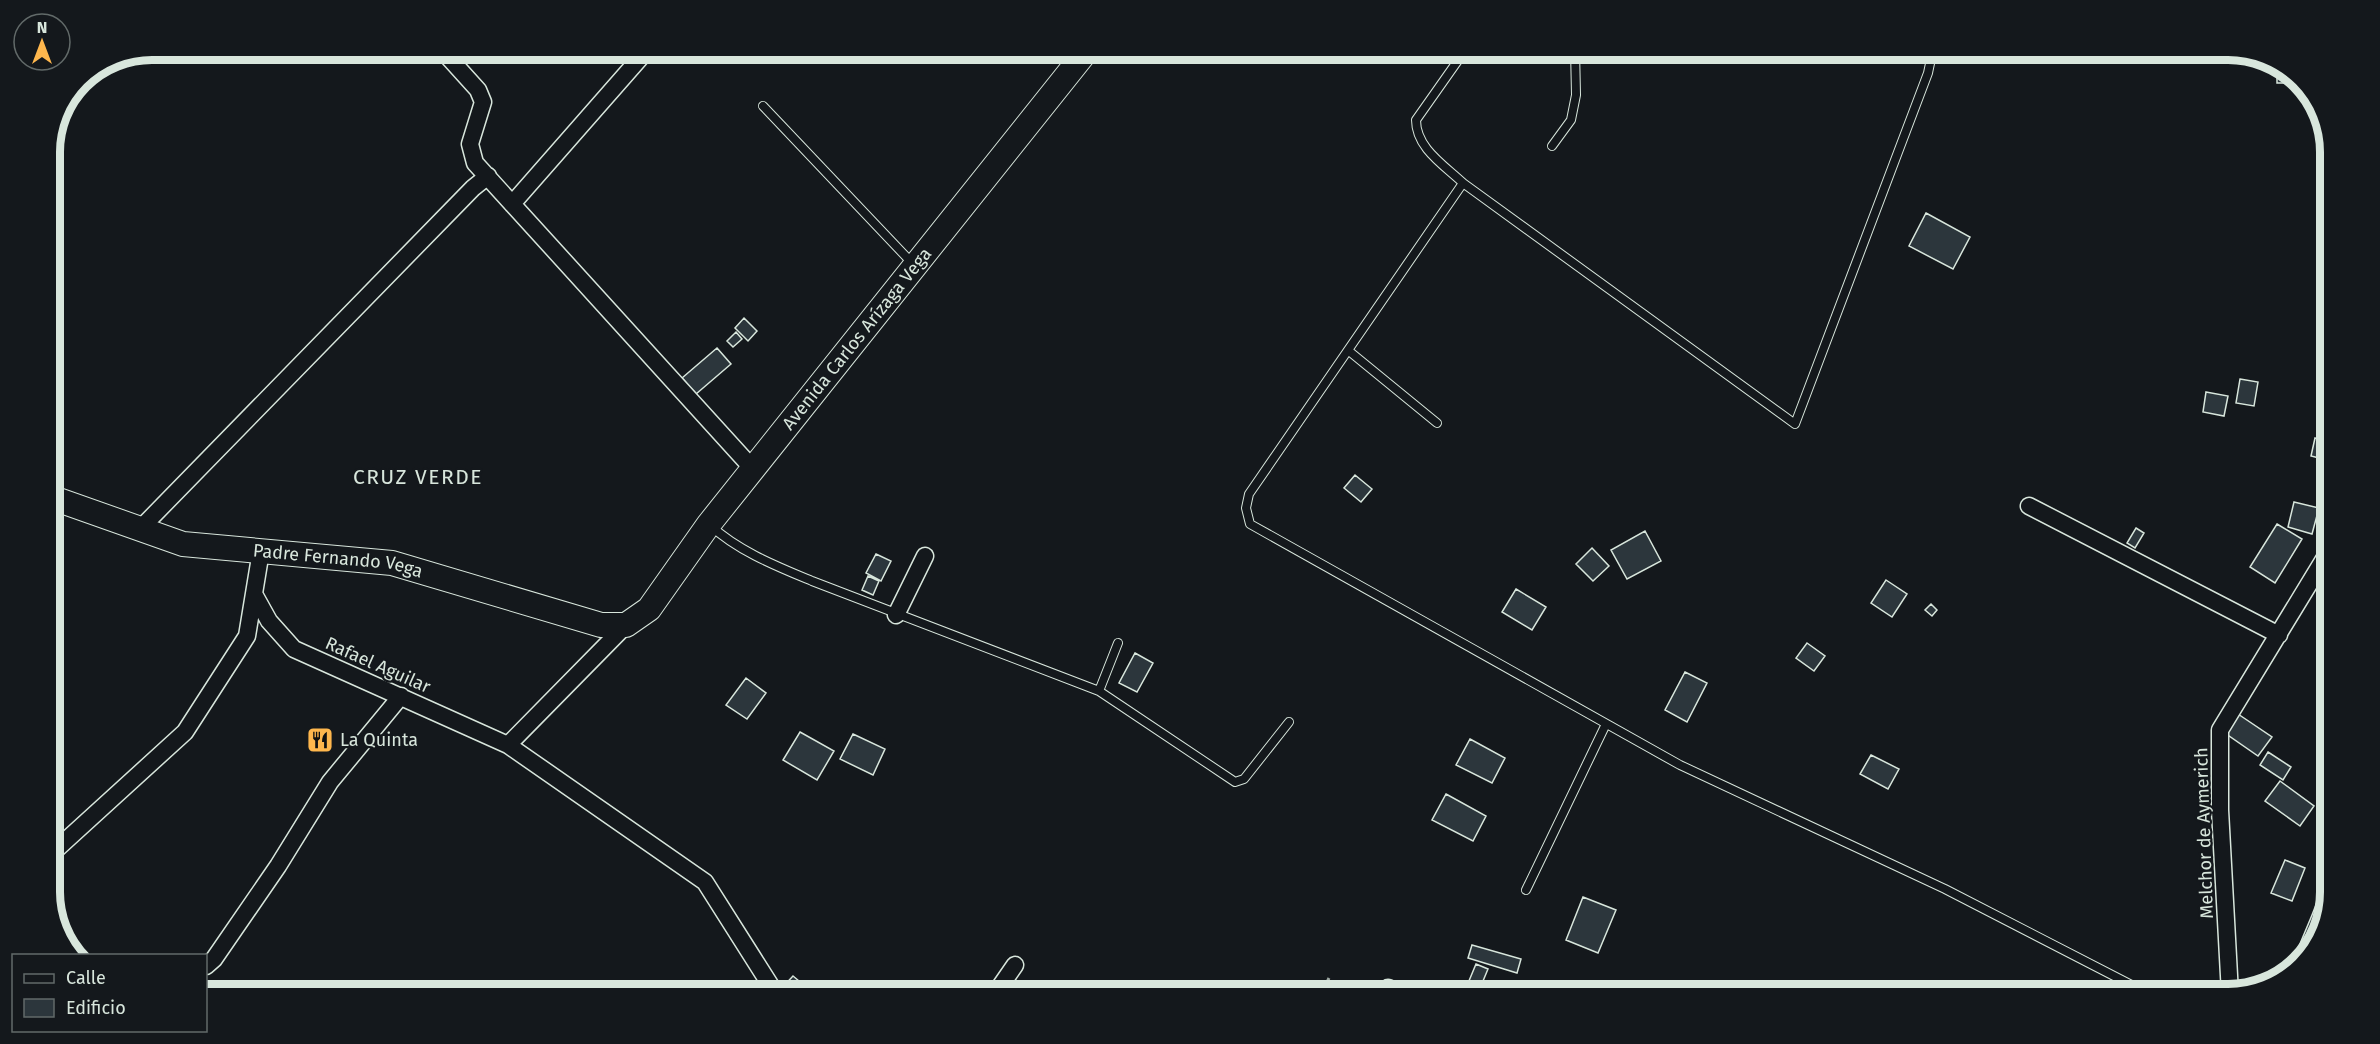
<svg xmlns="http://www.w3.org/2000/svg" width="2380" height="1044" font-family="'Fira Sans',sans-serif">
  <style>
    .building { fill: #2c363c; stroke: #d8e6dc; stroke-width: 1.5 }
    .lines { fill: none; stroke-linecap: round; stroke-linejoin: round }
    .lane-casing { stroke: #d8e6dc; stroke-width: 10 }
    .street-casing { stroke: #d8e6dc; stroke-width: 19 }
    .secondary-casing { stroke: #d8e6dc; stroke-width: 26 }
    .path { stroke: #9da8a2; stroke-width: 3; stroke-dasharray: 4.5 3; stroke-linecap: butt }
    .lane { stroke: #14181c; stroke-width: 8 }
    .street { stroke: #14181c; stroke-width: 16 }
    .secondary { stroke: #14181c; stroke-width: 24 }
    .labels { text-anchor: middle; stroke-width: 4.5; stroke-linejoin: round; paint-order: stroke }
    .street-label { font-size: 18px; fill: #d8e6dc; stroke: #14181c }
    .poi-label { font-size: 18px; fill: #d8e6dc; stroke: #14181c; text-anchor: start }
    .quarter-label { font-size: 21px; letter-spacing: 1.5px; fill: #d8e6dc; stroke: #14181c }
    .rim { fill: none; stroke: #d8e6dc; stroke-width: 8 }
  </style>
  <rect width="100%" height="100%" fill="#14181c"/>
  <path class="building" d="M1505 49H1556L1508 58Z
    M2277 66 2296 81V83H2277Z
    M1926 213 1970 237 1953 269 1909 246Z
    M744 318 757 331 748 341 735 328Z
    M736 332 742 339 733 347 727 341Z
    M717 348 731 364 696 394 682 378Z
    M2240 379 2258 382 2254 406 2236 403Z
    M2206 392 2228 396 2224 416 2203 412Z
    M2315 438 2327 441V460L2311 456Z
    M1355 475 1372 489 1361 502 1344 488Z
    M2294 502 2319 508 2312 534 2288 527Z
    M2277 524 2302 539 2275 583 2250 567Z
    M2136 528 2144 533 2135 548 2127 543Z
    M1645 531 1661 561 1627 579 1611 550Z
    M1592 548 1609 566 1593 581 1576 564Z
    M876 554 891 561 881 581 866 573Z
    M868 576 879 581 873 595 862 590Z
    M1886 580 1907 594 1892 617 1871 603Z
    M1516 589 1546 607 1532 630 1502 612Z
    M1931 604 1937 610 1932 616 1925 610Z
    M1807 643 1825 656 1814 671 1796 658Z
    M1135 653 1153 663 1137 692 1119 683Z
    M1685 672 1707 683 1687 722 1665 710Z
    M746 678 766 693 747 719 726 705Z
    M2235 712 2272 737 2258 756 2222 731Z
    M800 732 834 751 817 780 783 760Z
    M853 734 885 749 873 775 840 759Z
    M1470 739 1505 758 1492 783 1456 765Z
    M2268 752 2291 767 2283 780 2260 765Z
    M1871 755 1899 769 1888 789 1860 774Z
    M2280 781 2314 806 2300 826 2265 801Z
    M1446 794 1486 816 1473 841 1432 820Z
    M2285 860 2305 868 2292 901 2271 893Z
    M2323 887V931L2287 975 2312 915Z
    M1583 897 1616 910 1598 953 1566 940Z
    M1472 945 1521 959 1517 973 1468 958Z
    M1476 964 1488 969 1478 993 1466 988Z
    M793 976 805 986 797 994H784L780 990Z"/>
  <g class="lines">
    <defs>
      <path id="lane" d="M1466 49 1416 120C1416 148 1444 165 1463 183L1249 494 1246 508 1250 524 1680 765 1945 889 2149 994
        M763 106 913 264
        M1552 146 1571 120 1576 95 1575 49
        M1463 183 1795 424 1928 73 1933 49
        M1349 351 1437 423
        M710 525C738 551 776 566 812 581L1099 691 1118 643
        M1099 691 1235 782 1244 779 1289 722
        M1526 890 1606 724"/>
      <path id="street" d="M441 49 478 90 483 102 470 144 475 163 754 470
        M2324 126 2330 181
        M512 204 648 49
        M2029 506 2279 635
        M139 530 473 188 488 176
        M254 594 269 621 294 649 508 745 705 882 776 994
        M896 615 925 556
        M508 745 626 625
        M50 855 185 732 247 636 261 551
        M206 966 214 959 278 866 330 782 401 696
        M1388 988 1401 994
        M995 994 1015 965
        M2230 994 2220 810V730L2326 556"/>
      <g id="secondary">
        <path id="s1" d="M50 497 183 544 392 563 601 625H626L649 609 709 524 1088 49"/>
      </g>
    </defs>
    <use href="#lane" class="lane-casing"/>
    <use href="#street" class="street-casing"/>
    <use href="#secondary" class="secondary-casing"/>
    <path class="path" d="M1321 994 1329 978"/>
    <use href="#lane" class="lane"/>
    <use href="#street" class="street"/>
    <use href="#secondary" class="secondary"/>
  </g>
  <defs>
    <symbol id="restaurant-square" viewBox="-11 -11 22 22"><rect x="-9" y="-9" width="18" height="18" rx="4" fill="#ffb74d" stroke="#14181c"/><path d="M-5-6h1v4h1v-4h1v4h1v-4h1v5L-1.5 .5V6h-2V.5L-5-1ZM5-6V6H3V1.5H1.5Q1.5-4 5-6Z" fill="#111"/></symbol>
  </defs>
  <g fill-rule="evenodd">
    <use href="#restaurant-square" x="305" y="725" width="30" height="30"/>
  </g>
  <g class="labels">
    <g class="street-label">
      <text dy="6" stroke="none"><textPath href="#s1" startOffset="963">Avenida Carlos Arízaga Vega</textPath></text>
      <text dy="6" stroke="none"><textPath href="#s1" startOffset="297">Padre Fernando Vega</textPath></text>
      <text transform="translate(378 665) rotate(24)" y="6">Rafael Aguilar</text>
      <text transform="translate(2204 833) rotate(-92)" y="6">Melchor de Aymerich</text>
    </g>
    <g class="poi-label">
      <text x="340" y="746">La Quinta</text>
    </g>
    <g class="quarter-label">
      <text x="418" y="484">CRUZ VERDE</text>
    </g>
  </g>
  <path d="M0 0H2380V1044H0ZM152 60H2228A92 92 0 0 1 2320 152V892A92 92 0 0 1 2228 984H152A92 92 0 0 1 60 892V152A92 92 0 0 1 152 60Z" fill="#14181c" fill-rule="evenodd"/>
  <path class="rim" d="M152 60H2228A92 92 0 0 1 2320 152V892A92 92 0 0 1 2228 984H152A92 92 0 0 1 60 892V152A92 92 0 0 1 152 60Z"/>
  <rect x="12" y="954" width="195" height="78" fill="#14181c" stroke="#626a69" stroke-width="1.5"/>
  <rect x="24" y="974" width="30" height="9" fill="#14181c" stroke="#626a69" stroke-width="1.5"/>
  <text x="66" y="984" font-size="18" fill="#d8e6dc">Calle</text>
  <rect x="24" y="999" width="30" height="18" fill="#2c363c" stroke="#626a69" stroke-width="1.5"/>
  <text x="66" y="1014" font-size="18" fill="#d8e6dc">Edificio</text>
  <g transform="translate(42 42)"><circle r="28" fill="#14181c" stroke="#626a69" stroke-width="1.5"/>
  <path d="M0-4.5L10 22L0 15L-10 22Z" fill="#ffb74d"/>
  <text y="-9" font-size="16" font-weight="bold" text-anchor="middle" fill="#d8e6dc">N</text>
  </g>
</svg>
